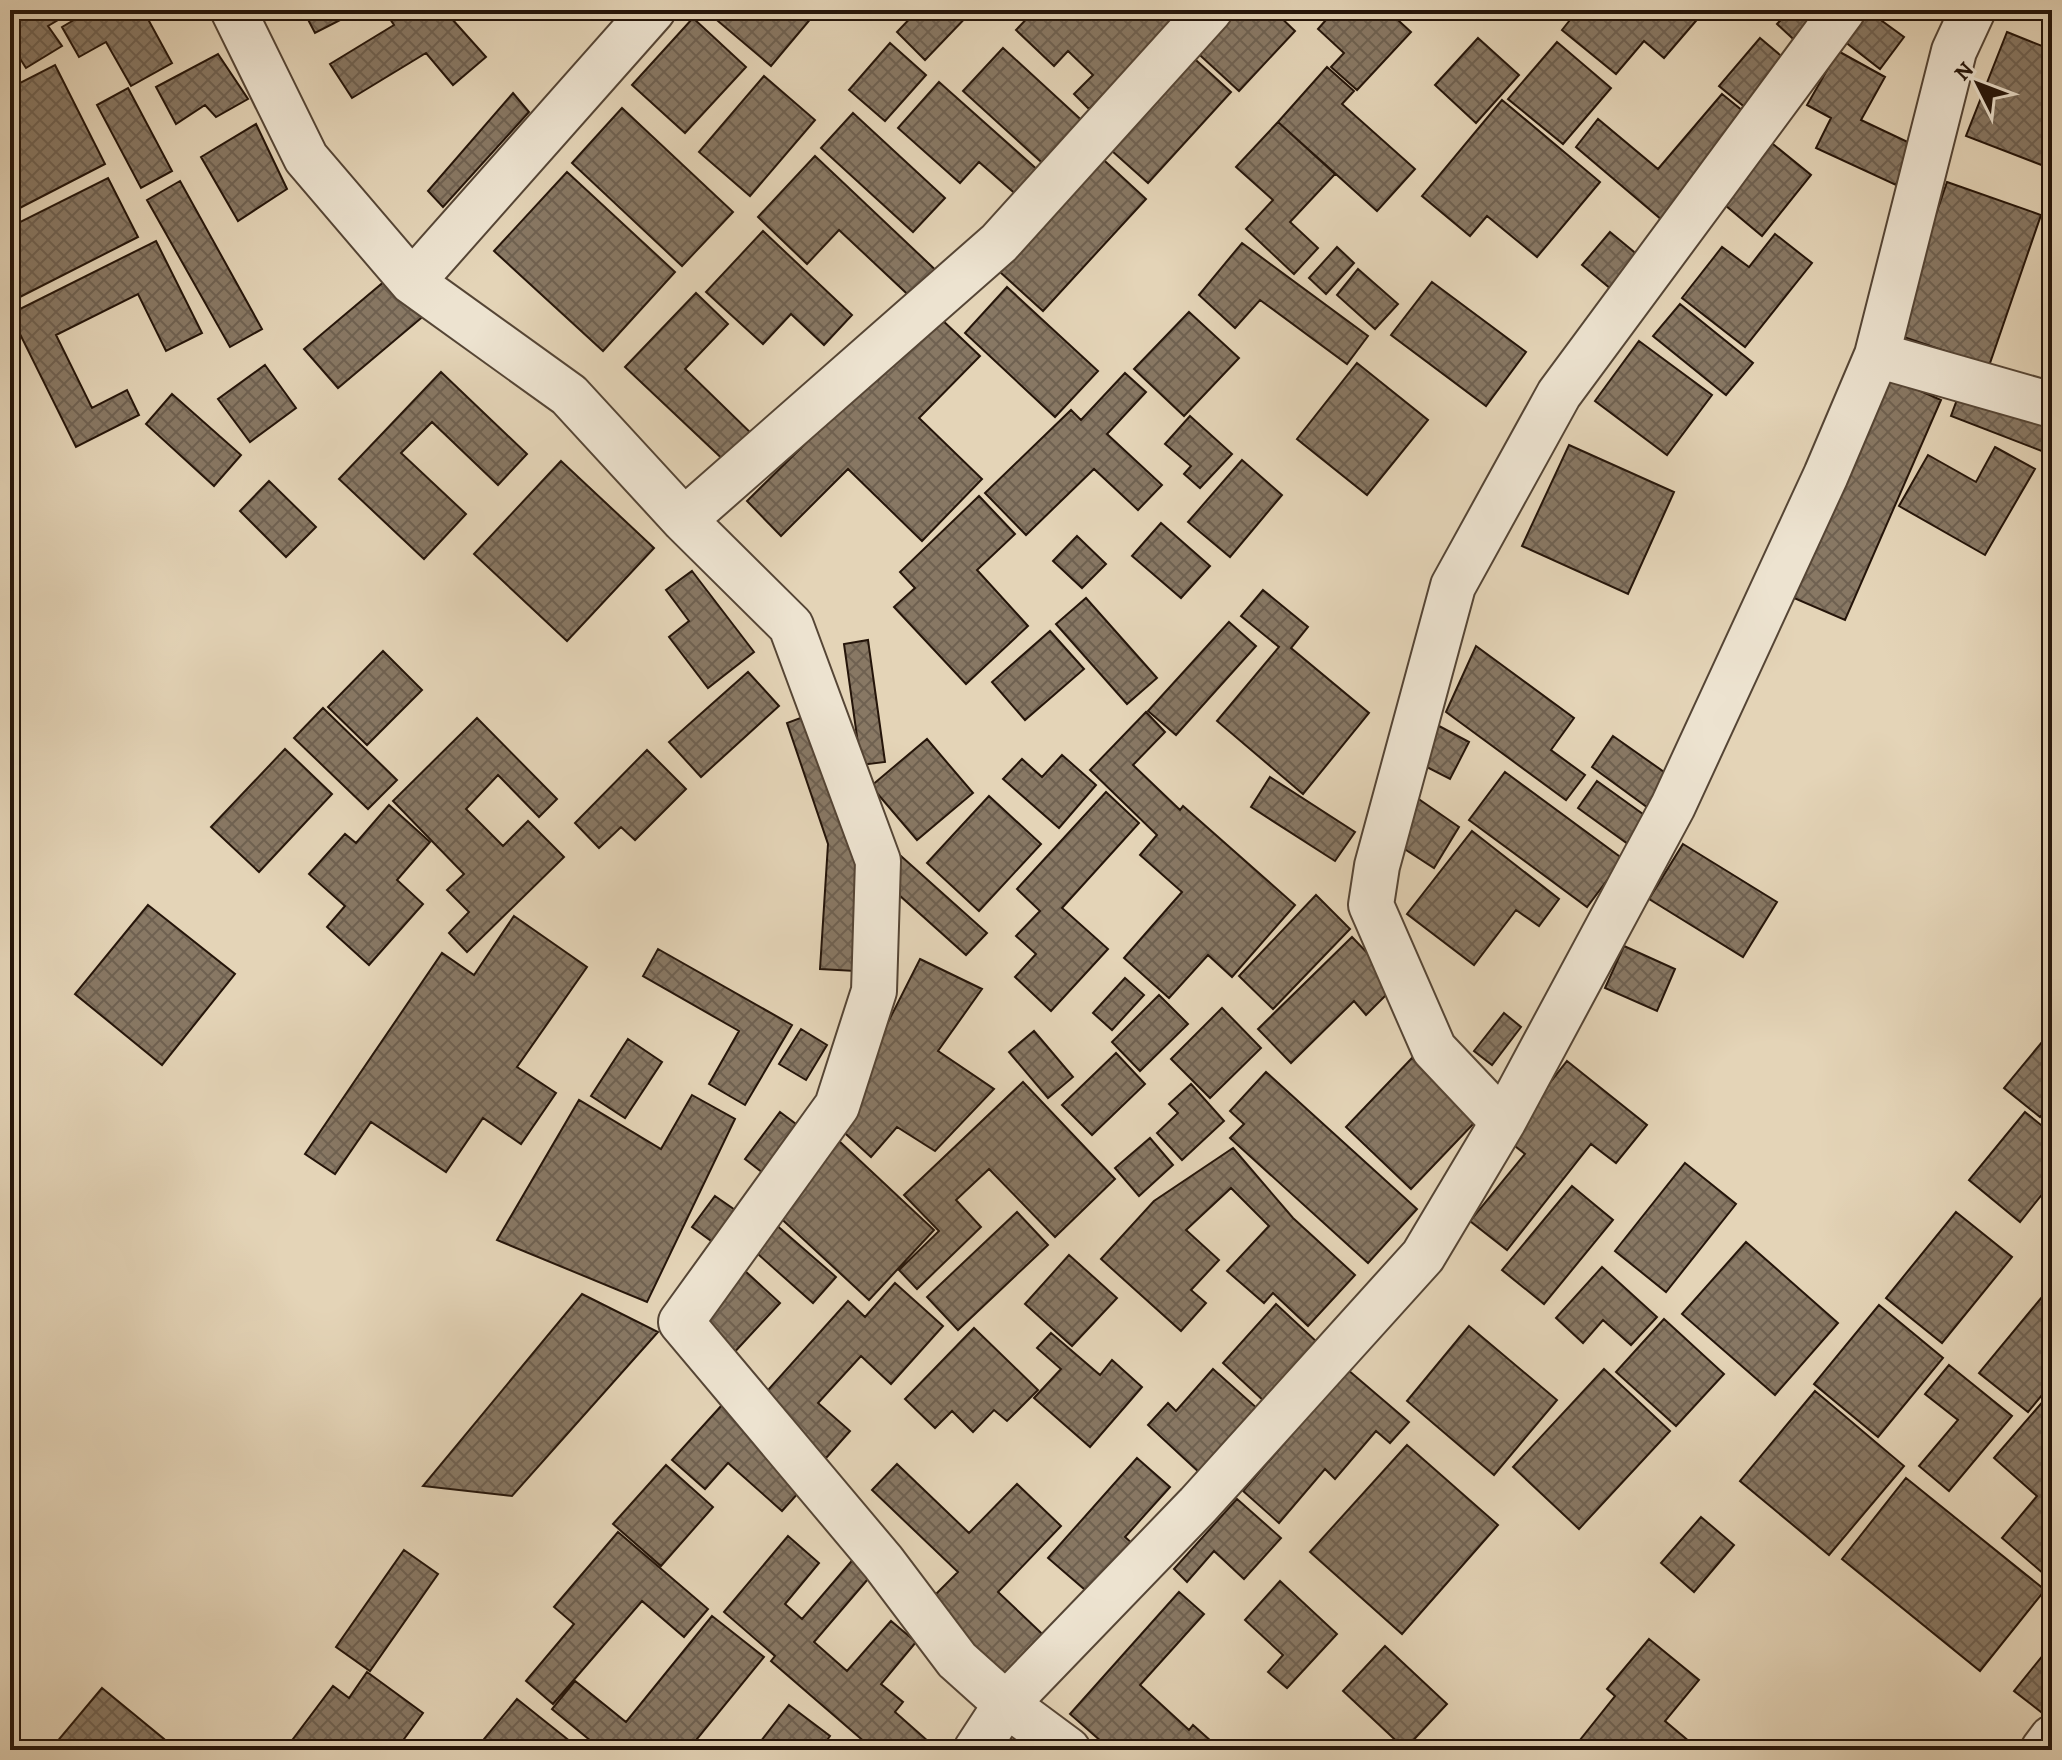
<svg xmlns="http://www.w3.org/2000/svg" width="2062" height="1760" font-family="Alegreya,serif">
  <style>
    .building { fill: url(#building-cross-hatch); stroke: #25150a; stroke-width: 2 }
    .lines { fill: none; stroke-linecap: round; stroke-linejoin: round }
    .street-casing { stroke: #554535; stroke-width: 48 }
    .street { stroke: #ede3d0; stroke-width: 44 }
  </style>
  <defs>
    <pattern id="building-cross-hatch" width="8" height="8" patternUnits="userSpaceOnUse" patternTransform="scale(2)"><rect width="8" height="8" fill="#887864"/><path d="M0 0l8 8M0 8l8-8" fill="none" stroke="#6f6151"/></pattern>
  </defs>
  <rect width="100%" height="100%" fill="#e4d4b7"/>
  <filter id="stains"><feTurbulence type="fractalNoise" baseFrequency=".0025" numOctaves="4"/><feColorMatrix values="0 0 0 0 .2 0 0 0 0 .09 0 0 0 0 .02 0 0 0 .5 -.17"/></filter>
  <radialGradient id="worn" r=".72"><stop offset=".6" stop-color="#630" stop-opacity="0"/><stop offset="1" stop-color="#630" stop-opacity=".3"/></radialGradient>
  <path class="building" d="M10 10H75L48 26 62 46 26 68 10 43Z
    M91 10H143L172 63 131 86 106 42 79 57 62 27Z
    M303 10H342L346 17 315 33Z
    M384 10H444L486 57 453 85 426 53 352 98 330 64 394 25Z
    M705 10H818L771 66Z
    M918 10H973L925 60 897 32Z
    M1035 10H1128L1136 18 1143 10H1175L1180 15 1089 109 1074 94 1093 75 1068 51 1054 66 1016 30Z
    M1225 10H1273L1295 31 1239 91 1191 47Z
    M1331 10H1387L1411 32 1357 90 1331 67 1344 53 1318 29 1333 12Z
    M1578 10H1695L1701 15 1664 58 1644 41 1616 74 1562 30Z
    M1790 10H1821L1804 49 1777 24Z
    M1867 10 1904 37 1880 69 1844 41Z
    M693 18 746 67 685 133 632 85Z
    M2007 32 2052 50V169L1966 136Z
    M1478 38 1519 75 1476 123 1435 85Z
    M1760 38 1792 65 1752 113 1719 86Z
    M1557 42 1611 88 1563 144 1508 99Z
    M890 43 926 75 885 121 849 90Z
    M1003 48 1088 126 1049 169 963 91Z
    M1186 51 1231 92 1148 183 1103 143Z
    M1838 51 1885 77 1861 120 1914 145 1896 185 1816 148 1831 118 1807 105Z
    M218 54 248 99 216 117 205 105 176 124 156 87Z
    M55 65 105 164 10 213V88Z
    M1327 67 1354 91 1342 104 1415 169 1377 211 1278 122Z
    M764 76 815 120 750 196 699 152Z
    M939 82 1049 180 1027 204 979 162 960 183 898 128Z
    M128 88 172 171 141 188 97 105Z
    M513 93 529 112 443 207 428 191Z
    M1722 94 1749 116 1662 220 1576 147 1598 119 1658 169Z
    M1502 100 1600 182 1537 257 1487 216 1470 236 1422 196Z
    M622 108 733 212 682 266 572 163Z
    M853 113 945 198 913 232 821 148Z
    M1278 122 1335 174 1290 222 1318 248 1294 274 1246 229 1273 200 1236 167Z
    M256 124 287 189 238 221 201 157Z
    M1768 140 1811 175 1762 236 1719 200Z
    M1094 151 1146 199 1043 311 990 263Z
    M815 156 944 278 918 304 839 230 807 264 758 217Z
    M567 172 675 272 603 351 494 251Z
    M108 178 138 237 10 302V227Z
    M180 181 262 329 230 347 147 200Z
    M1947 182 2041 215 1989 366 1895 334Z
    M763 231 852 315 824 345 791 314 763 344 706 292Z
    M1610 232 1645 261 1617 294 1582 265Z
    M1775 234 1812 263 1745 347 1682 298 1722 247 1749 267Z
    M156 241 202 333 166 351 138 294 56 335 92 408 127 390 139 415 76 447 10 314Z
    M1242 243 1368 336 1347 364 1260 300 1235 328 1199 295Z
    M1337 247 1354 263 1326 294 1309 278Z
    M1358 269 1398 304 1375 329 1337 295Z
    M392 275 426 314 338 388 304 349Z
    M1432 282 1526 352 1486 406 1391 335Z
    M1007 287 1098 371 1055 417 965 333Z
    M696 293 728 324 685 369 756 438 730 466 625 367Z
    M1680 304 1753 363 1726 395 1653 336Z
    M1189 312 1239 358 1184 416 1134 369Z
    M939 317 980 356 919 418 982 479 922 541 848 469 781 536 747 501 874 376 878 380Z
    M1639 341 1712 395 1667 455 1595 401Z
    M1357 363 1428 420 1367 495 1297 439Z
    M265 365 296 408 250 442 218 399Z
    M441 372 527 454 498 485 432 422 401 453 466 514 424 559 339 479Z
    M1125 373 1146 392 1107 434 1162 485 1138 510 1094 469 1026 535 985 493 1071 410 1081 420Z
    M1884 375 1941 400 1845 620 1787 595Z
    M1962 386 2052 421V455L1951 416Z
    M172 394 241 455 214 486 146 424Z
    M1190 416 1232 454 1200 488 1184 474 1191 466 1165 444Z
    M1569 445 1674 492 1628 594 1522 546Z
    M1995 447 2035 469 1985 555 1899 506 1928 455 1976 482Z
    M1242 460 1282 495 1230 557 1188 522Z
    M561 461 654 548 567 641 474 554Z
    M269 481 316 527 286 557 240 511Z
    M979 496 1015 534 977 570 1028 626 966 684 894 607 915 588 900 572Z
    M1161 523 1210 566 1181 598 1132 556Z
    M1077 536 1106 564 1082 588 1053 561Z
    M692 571 754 652 708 688 669 637 689 621 666 590Z
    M1263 590 1308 627 1291 648 1369 713 1303 794 1217 721 1279 647 1241 616Z
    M1086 598 1157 678 1127 704 1056 624Z
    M1229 622 1256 646 1176 735 1148 711Z
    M1050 631 1084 669 1025 720 992 682Z
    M868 640 885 762 861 765 844 644Z
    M1476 646 1574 718 1551 750 1585 775 1566 800 1446 712Z
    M383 651 422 690 367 745 328 707Z
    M748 672 779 706 701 777 669 742Z
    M323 708 397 780 368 809 294 738Z
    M819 711 859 830 855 971 820 969 828 844 787 723Z
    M1146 712 1165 732 1133 765 1180 810 1183 806 1295 905 1232 977 1208 955 1169 998 1124 958 1182 892 1140 855 1157 835 1090 770Z
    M477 718 557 799 539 817 498 775 466 809 503 846 528 821 564 857 467 952 449 933 469 912 447 890 464 874 393 801Z
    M1439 726 1469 742 1450 779 1419 763Z
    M1613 736 1674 779 1651 810 1592 767Z
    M927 739 973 793 917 840 871 786Z
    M285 749 332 794 259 872 211 827Z
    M647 750 686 789 635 840 621 827 599 848 575 823Z
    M1062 755 1096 785 1059 828 1003 779 1022 759 1042 777Z
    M1505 772 1623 859 1587 907 1469 820Z
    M1270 777 1355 832 1335 861 1251 807Z
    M1597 781 1647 817 1628 844 1578 808Z
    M1106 792 1139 823 1062 908 1108 949 1051 1011 1015 977 1036 954 1016 936 1040 911 1017 889Z
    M1410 793 1459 827 1434 868 1389 839Z
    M989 796 1041 844 979 911 927 863Z
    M389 805 430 842 397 880 423 904 369 965 327 927 345 906 309 874 345 834 356 843Z
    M1472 831 1559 899 1539 926 1516 910 1474 965 1407 914Z
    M1683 844 1777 902 1743 957 1649 899Z
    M892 848 987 933 966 955 889 886Z
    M1316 895 1350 929 1273 1009 1239 976Z
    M148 905 235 974 162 1065 75 994Z
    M514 916 587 967 517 1067 556 1093 521 1144 483 1118 446 1172 371 1122 335 1174 305 1154 442 953 474 975Z
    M1352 937 1397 984 1366 1015 1354 1001 1291 1063 1258 1029Z
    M1624 946 1675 969 1657 1011 1605 988Z
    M658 949 792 1025 745 1105 709 1084 739 1031 643 976Z
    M920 959 982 989 938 1051 994 1089 935 1151 897 1127 871 1157 836 1125Z
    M1125 978 1144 995 1112 1030 1093 1013Z
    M1159 995 1188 1024 1140 1071 1112 1042Z
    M1222 1008 1261 1048 1210 1098 1171 1059Z
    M1504 1013 1521 1027 1492 1065 1474 1051Z
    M801 1029 827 1045 806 1080 779 1064Z
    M2052 1030V1103L2040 1117 2004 1088Z
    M1034 1031 1073 1077 1048 1098 1009 1052Z
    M628 1039 662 1062 625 1118 591 1096Z
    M1116 1053 1145 1084 1092 1135 1062 1105Z
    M1412 1058 1477 1120 1411 1189 1346 1127Z
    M1567 1061 1647 1125 1616 1163 1591 1144 1507 1250 1470 1221 1525 1154 1506 1139Z
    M1266 1072 1417 1209 1368 1263 1230 1138 1244 1124 1230 1111Z
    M1023 1082 1115 1179 1055 1237 989 1169 956 1200 981 1227 917 1289 899 1270 939 1231 904 1195Z
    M1191 1084 1224 1121 1182 1160 1157 1133 1178 1113 1169 1104Z
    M692 1095 735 1119 647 1302 497 1240 579 1100 661 1149Z
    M780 1112 808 1133 772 1180 745 1159Z
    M2025 1112 2052 1134V1199L2044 1192 2020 1222 1969 1180Z
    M1150 1138 1173 1165 1139 1196 1115 1168Z
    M839 1141 934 1230 869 1300 774 1212Z
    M1233 1148 1293 1218 1355 1275 1308 1326 1273 1293 1264 1303 1227 1271 1269 1226 1231 1188 1186 1230 1219 1260 1191 1290 1206 1303 1181 1331 1101 1259 1154 1201Z
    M1685 1163 1736 1204 1666 1292 1615 1251Z
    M1572 1186 1613 1220 1544 1304 1502 1270Z
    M715 1196 748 1219 725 1251 692 1227Z
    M1017 1212 1048 1245 958 1330 927 1297Z
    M1956 1212 2012 1257 1942 1343 1886 1298Z
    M774 1223 836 1277 813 1303 751 1248Z
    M1746 1242 1838 1323 1775 1395 1682 1314Z
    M1069 1255 1117 1298 1072 1346 1025 1304Z
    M1602 1267 1657 1317 1631 1345 1603 1320 1583 1343 1556 1318Z
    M744 1270 780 1303 730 1357 694 1324Z
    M895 1283 943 1326 891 1384 861 1356 818 1403 850 1431 826 1458 760 1399 848 1301 865 1317Z
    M2047 1291 2052 1295V1383L2028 1412 1979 1373Z
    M582 1294 658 1332 512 1496 423 1486Z
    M1276 1304 1318 1343 1265 1402 1223 1363Z
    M1879 1305 1943 1358 1878 1437 1814 1384Z
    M1664 1319 1724 1374 1676 1426 1616 1372Z
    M1469 1326 1557 1400 1494 1475 1407 1401Z
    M974 1328 1038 1390 1007 1421 994 1410 973 1432 952 1411 935 1428 905 1399Z
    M1051 1333 1100 1375 1112 1360 1142 1387 1090 1447 1034 1398 1061 1369 1037 1348Z
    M1949 1365 2012 1416 1949 1491 1919 1466 1958 1420 1925 1394Z
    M1213 1369 1259 1410 1201 1474 1148 1425 1168 1403 1176 1411Z
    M1604 1369 1670 1431 1579 1529 1513 1467Z
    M1348 1370 1409 1422 1390 1443 1376 1431 1335 1479 1325 1469 1279 1523 1243 1491Z
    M1815 1391 1904 1466 1829 1555 1740 1481Z
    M2052 1391V1581L2002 1538 2037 1496 1994 1458Z
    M722 1405 808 1482 782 1511 728 1463 705 1489 672 1460Z
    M1407 1445 1498 1525 1402 1634 1310 1552Z
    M1137 1458 1170 1487 1125 1537 1134 1545 1091 1595 1048 1558Z
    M897 1464 969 1533 1017 1484 1061 1526 998 1592 1056 1647 1017 1687 928 1602 958 1572 872 1490Z
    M666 1465 713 1507 661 1566 613 1524Z
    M1906 1478 2045 1590 1980 1671 1842 1559Z
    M1237 1499 1281 1538 1244 1579 1214 1551 1187 1582 1174 1569Z
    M1701 1517 1734 1545 1694 1592 1661 1563Z
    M618 1532 708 1609 684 1637 642 1601 553 1704 526 1681 574 1624 554 1607Z
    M788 1536 819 1563 785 1604 802 1619 856 1556 874 1572 814 1642 847 1671 891 1621 916 1642 881 1684 903 1702 895 1712 938 1750H874L771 1661 775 1656 724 1612Z
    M404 1550 438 1574 370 1671 336 1647Z
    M1280 1581 1337 1634 1287 1688 1268 1672 1283 1655 1245 1620Z
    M1179 1592 1204 1614 1140 1685 1189 1730 1193 1725 1221 1750H1111L1070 1714Z
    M712 1616 764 1657 688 1750H602L552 1709 575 1681 626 1722Z
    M1649 1639 1699 1680 1665 1721 1696 1747 1693 1750H1572L1615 1696 1607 1689Z
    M2052 1644V1716L2050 1719 2014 1691Z
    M1385 1646 1447 1704 1405 1749 1343 1691Z
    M367 1672 423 1713 396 1750H308L293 1739 333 1686 349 1698Z
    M102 1688 164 1739 155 1750H126L116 1742 110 1750H63L55 1744Z
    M517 1699 581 1750H475Z
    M789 1705 830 1736 820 1750H754Z"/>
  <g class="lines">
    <defs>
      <path id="street" d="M233 10 306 158 412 282 569 395 684 520 791 626 878 861 874 991 837 1106 681 1322 883 1562 957 1660 1006 1704 1068 1750
        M412 282 653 10
        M1877 355 2052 405
        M684 520 999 243 1210 10
        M1503 1122 1434 1049 1371 905 1377 866 1453 586 1559 394 1843 10
        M976 1750 1006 1704 1198 1505 1423 1256 1503 1122 1673 806 1826 475 1877 355 1954 51 1973 10
        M2043 1750 2052 1738"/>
    </defs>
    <use href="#street" class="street-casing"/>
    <use href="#street" class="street"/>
  </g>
  <rect width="2062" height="1760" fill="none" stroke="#e4d4b7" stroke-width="40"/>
  <rect x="12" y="12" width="2038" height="1736" fill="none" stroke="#25150a" stroke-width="4"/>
  <rect x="20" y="20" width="2022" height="1720" fill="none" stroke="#25150a" stroke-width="2"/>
  <g transform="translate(1978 84) rotate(312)" stroke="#ede3d0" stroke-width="6" paint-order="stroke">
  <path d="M0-6L14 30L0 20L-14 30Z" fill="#25150a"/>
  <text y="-12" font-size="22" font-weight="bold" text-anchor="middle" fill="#25150a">N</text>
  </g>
  <rect width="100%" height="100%" filter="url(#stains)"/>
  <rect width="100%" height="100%" fill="url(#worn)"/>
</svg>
